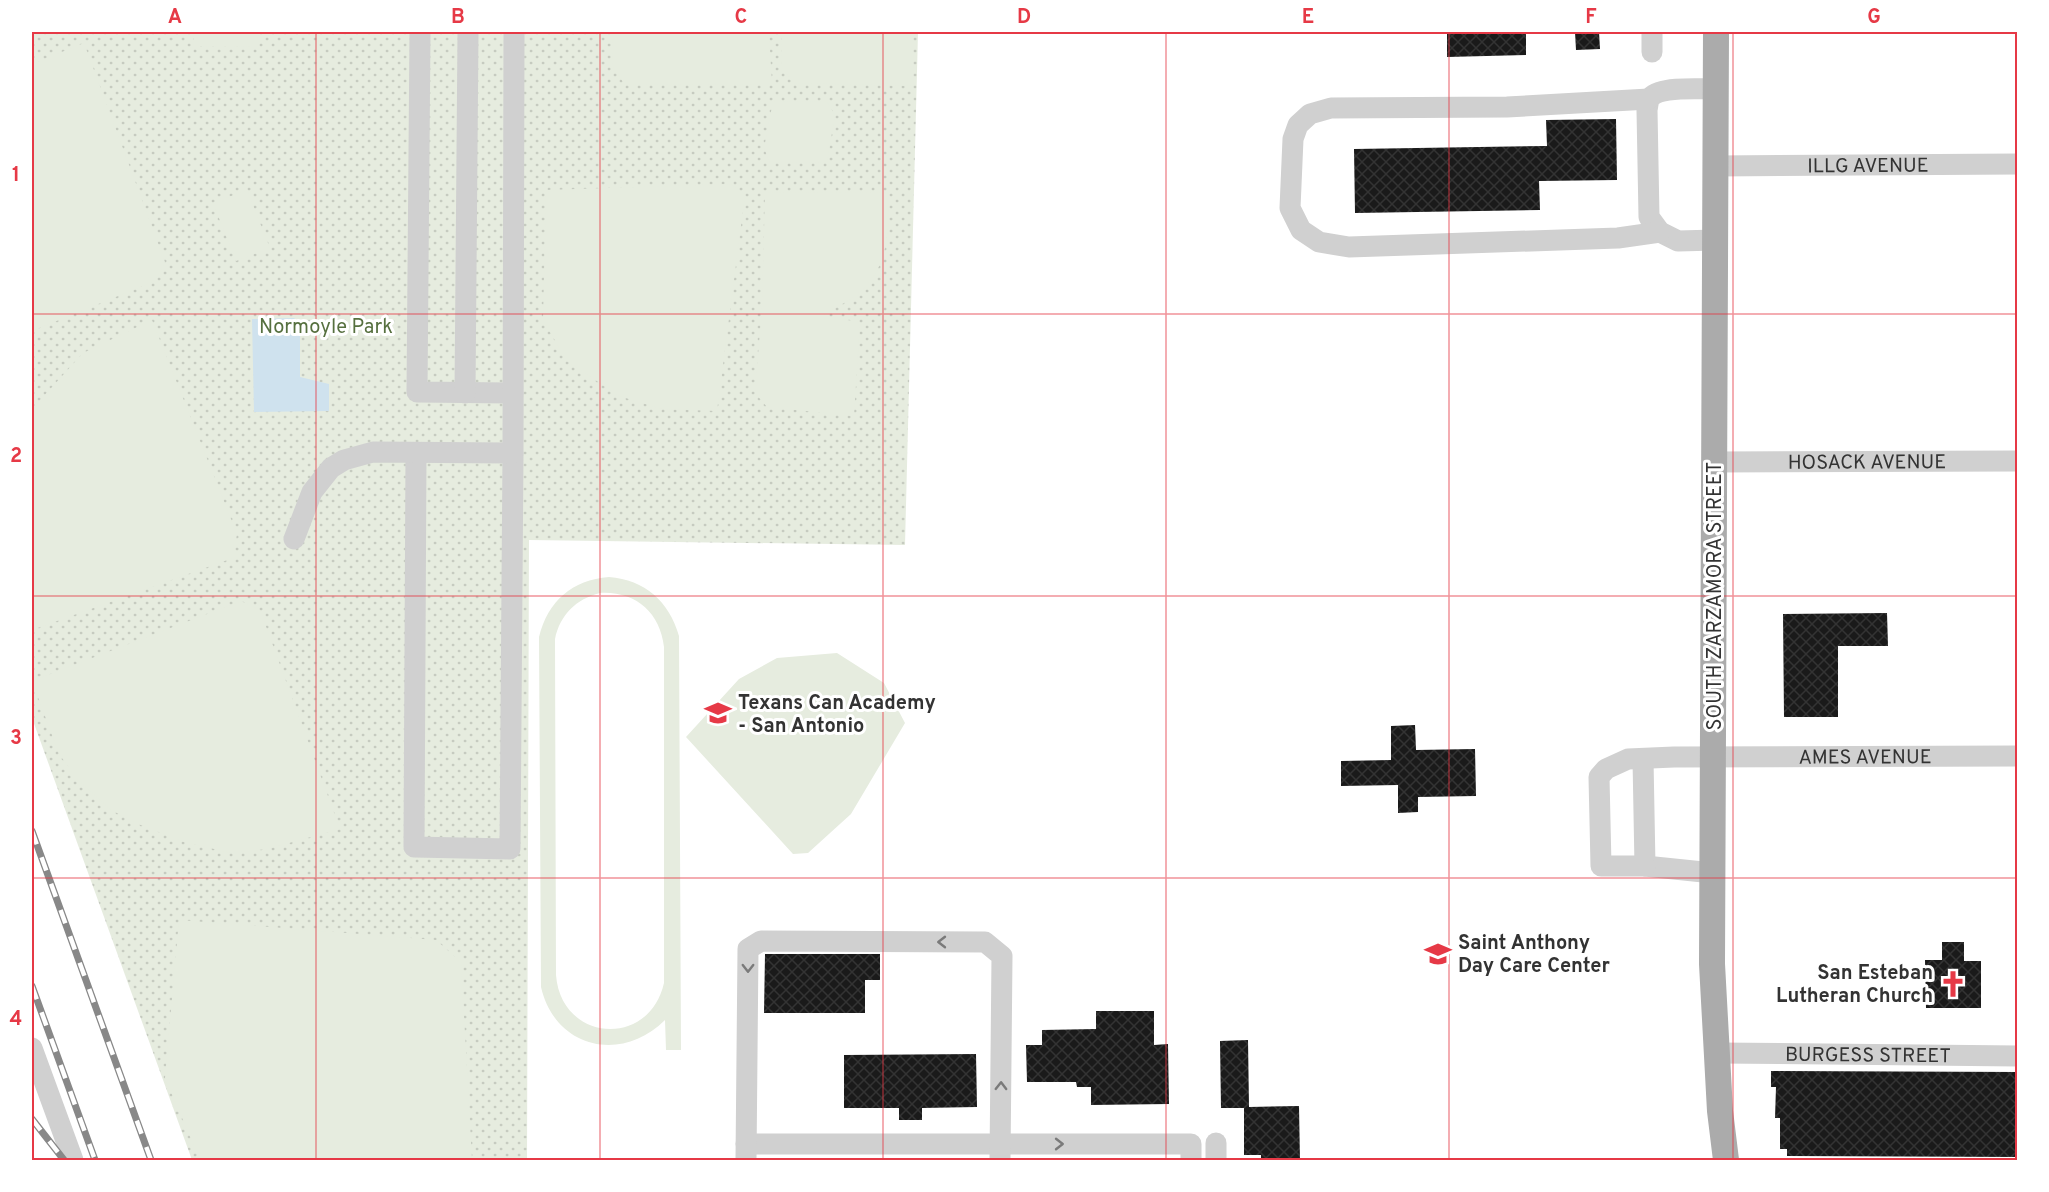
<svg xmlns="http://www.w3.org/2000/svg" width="2049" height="1192" font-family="Overpass,sans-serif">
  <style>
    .park { fill: url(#park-dots) }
    .garden { fill: #e6ecdf; fill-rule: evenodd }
    .water { fill: #cfe2ee }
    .building { fill: url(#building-cross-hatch) }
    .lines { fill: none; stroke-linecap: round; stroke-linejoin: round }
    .minor { stroke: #d0d0d0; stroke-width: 21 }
    .major { stroke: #ababab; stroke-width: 26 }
    .rail-casing { stroke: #888; stroke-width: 7 }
    .rail { stroke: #fff; stroke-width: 4.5; stroke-dasharray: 14; stroke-linecap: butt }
    .oneway { stroke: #7a7a7a }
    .grid { fill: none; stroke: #e63946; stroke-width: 1.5; stroke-opacity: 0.55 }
    .labels { text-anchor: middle; stroke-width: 6; stroke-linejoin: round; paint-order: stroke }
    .street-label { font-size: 20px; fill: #333; stroke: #fff }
    .park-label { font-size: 20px; fill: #56703f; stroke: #fff }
    .poi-label { font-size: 20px; font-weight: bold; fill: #333; stroke: #fff; text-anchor: start }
    .neatline { fill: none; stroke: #e63946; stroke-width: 2 }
    .grid-label { font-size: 20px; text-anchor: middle; font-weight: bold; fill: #e63946 }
  </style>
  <defs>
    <pattern id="park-dots" width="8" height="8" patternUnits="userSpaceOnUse" patternTransform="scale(1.5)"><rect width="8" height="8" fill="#e6ecdf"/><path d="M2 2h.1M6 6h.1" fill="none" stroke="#c6cbc0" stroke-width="1.8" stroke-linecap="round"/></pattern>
    <pattern id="building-cross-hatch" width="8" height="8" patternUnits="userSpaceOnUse" patternTransform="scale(1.5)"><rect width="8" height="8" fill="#1a1a1a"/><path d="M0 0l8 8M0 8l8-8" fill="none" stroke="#333"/></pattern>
  </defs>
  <rect width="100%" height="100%" fill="#fff"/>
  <path class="park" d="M32 32H918L905 545 529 540 527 1160H192L32 718Z"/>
  <path class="garden" d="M194 32H258V47L194 46Z
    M612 32H769L772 84 625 85 613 67Z
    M782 32H912V86L795 83 781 68Z
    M84 43 165 262 155 281 32 331V64Z
    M773 101 827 102 835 115 827 162 770 163 764 148Z
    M731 184 745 195 717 411 662 409 619 396 567 361 543 320 546 190Z
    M247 190 270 248 236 261 213 203Z
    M765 192 889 193C889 231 889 271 855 296 844 304 832 309 822 316L860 322 854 416 767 407 755 393 762 306Z
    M152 320 237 534 233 558 32 630V409L83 353Z
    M609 577C645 580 669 601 679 636L681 1050H666L665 1020C621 1064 555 1048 541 987L539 637C548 601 572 580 609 577ZM600 593C635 591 660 612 664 647V983C649 1049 561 1042 556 975L555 639C560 615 576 599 600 593Z
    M241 601 260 610 340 829 267 849 231 853 184 842 138 824 111 810 78 780 59 754 32 681Z
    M837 653 884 683 905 723 851 814 808 853 793 854 686 737 739 679 777 658Z
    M179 920 436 940 461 962 472 1160H200L165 1078Z"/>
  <path class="water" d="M294 318 300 324V377L329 384V411L254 412 252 319Z"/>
  <path class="building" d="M1447 32H1526V55L1447 57Z
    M1575 32H1599L1600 49 1576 50Z
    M1616 119 1617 180 1539 181 1540 210 1355 213 1354 149 1547 146 1546 120Z
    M1887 613 1888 646H1838V717H1784L1783 614Z
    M1415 725 1416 750 1475 749 1476 796 1418 797V812L1398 813V785L1341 786V761L1391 760V726Z
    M1942 942H1964V961H1981V1008H1926L1925 960H1942Z
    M765 954H880V980H865V1013H764Z
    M1096 1011H1154V1045L1168 1044 1169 1104 1091 1105V1087H1077L1076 1082H1027L1026 1045H1042V1030L1096 1029Z
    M1248 1040 1249 1107 1299 1106 1300 1161H1261V1155H1244V1108H1221L1220 1041Z
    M976 1054 977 1107 922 1108V1120H899V1108H844V1055Z
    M1771 1071 2018 1072V1157L1787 1156V1149H1780V1118H1775L1776 1087H1771Z"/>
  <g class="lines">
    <g class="minor">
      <path d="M420 32 417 392 513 393"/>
      <path d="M1652 32V52"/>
      <path d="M1716 89C1702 89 1661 86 1651 97 1648 100 1648 105 1647 110L1649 217 1660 232 1678 241 1716 240"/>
      <path d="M1649 99 1507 107 1331 108 1310 114 1298 125 1293 139 1290 208 1301 230 1319 242 1349 247 1618 238 1660 232"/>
      <path id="s1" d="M1716 166 2018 164"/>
      <path d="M465 393 468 32"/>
      <path d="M416 453 414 847 510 849 513 453"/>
      <path id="s2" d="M1715 462 2018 461"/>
      <path d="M294 539 312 492 331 468 344 460 373 452 513 453 514 32"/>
      <path d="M1643 759 1645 866 1713 873"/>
      <path id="s3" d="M1645 866H1601L1599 777 1606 769 1628 759 1674 757 2018 756"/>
      <path d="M32 1048 73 1160"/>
      <path id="s4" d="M1718 1053 2018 1056"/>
      <path d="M746 1144H1191V1160"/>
      <path d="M746 1160 748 949 761 941 985 942 1002 956 1000 1160"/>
      <path d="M1216 1160V1143"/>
    </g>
    <path class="major" d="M1716 32 1712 964 1720 1111 1726 1160"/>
    <defs>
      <path id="rail" d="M32 831 151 1160
        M32 986 95 1160
        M32 1119 64 1160"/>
    </defs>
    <use href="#rail" class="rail-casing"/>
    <use href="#rail" class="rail"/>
  </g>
  <defs><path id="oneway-chevron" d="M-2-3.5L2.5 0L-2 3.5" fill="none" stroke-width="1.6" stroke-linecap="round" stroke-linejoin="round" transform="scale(1.5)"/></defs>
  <g class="oneway">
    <use href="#oneway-chevron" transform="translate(942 942) rotate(-180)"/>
    <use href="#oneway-chevron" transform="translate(748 968) rotate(90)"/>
    <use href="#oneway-chevron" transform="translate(1001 1086) rotate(-89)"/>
    <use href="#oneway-chevron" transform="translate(1059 1144)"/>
  </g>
  <path class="grid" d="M316 32V1160M600 32V1160M883 32V1160M1166 32V1160M1449 32V1160M1733 32V1160M32 314H2018M32 596H2018M32 878H2018"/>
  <defs>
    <symbol id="school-bare" viewBox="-9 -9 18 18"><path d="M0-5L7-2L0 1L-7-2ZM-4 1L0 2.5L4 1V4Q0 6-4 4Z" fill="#e63946" stroke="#fff" stroke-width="2.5" paint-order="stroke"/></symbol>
    <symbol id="church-bare" viewBox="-9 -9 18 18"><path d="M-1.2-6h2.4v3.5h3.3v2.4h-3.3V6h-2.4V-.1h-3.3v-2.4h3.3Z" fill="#e63946" stroke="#fff" stroke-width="2.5" paint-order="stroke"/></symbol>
  </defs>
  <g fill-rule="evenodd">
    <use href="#school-bare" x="699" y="694" width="38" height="38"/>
    <use href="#school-bare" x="1419" y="935" width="38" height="38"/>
    <use href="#church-bare" x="1934" y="965" width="38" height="38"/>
  </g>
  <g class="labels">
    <g class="street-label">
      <text dy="7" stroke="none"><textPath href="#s1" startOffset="152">ILLG AVENUE</textPath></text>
      <text dy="7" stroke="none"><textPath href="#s2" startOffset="152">HOSACK AVENUE</textPath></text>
      <text transform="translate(1714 596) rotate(-90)" y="7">SOUTH ZARZAMORA STREET</text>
      <text dy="7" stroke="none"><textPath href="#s3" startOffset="405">AMES AVENUE</textPath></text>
      <text dy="7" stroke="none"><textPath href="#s4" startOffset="150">BURGESS STREET</textPath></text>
    </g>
    <g class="park-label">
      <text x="326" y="333">Normoyle Park</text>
    </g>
    <g class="poi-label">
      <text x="738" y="709">Texans Can Academy<tspan x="738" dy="23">- San Antonio</tspan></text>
      <text x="1458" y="949">Saint Anthony<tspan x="1458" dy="23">Day Care Center</tspan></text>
      <text x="1933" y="979" text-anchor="end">San Esteban<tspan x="1933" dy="23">Lutheran Church</tspan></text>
    </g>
  </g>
  <rect width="2049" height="1192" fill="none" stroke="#ffffff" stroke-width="66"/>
  <rect x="33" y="33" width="1983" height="1126" class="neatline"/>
  <g class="grid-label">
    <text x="175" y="23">A</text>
    <text x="458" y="23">B</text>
    <text x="741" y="23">C</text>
    <text x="1024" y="23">D</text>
    <text x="1308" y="23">E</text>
    <text x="1591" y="23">F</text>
    <text x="1874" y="23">G</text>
    <text x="16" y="181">1</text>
    <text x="16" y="462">2</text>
    <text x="16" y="744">3</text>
    <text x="16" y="1025">4</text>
  </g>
</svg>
